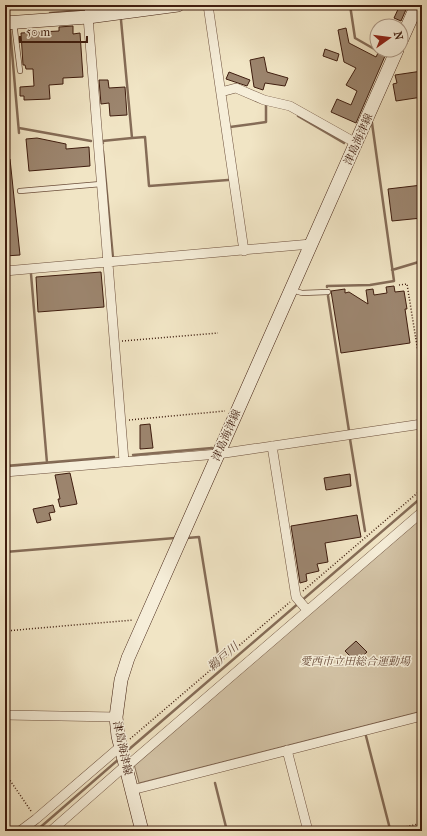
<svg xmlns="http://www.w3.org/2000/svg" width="427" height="836" font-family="'IM FELL French Canon','Noto Serif JP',serif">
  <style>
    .green { fill: #d3c3a6; stroke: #89705a }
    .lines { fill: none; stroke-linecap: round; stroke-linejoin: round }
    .stream { stroke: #856c57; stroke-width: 2.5 }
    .building { fill: #9c856e; stroke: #3f1d0f }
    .lane-casing { stroke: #6c4f3c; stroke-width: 6 }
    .street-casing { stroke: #6c4f3c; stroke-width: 10 }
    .secondary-casing { stroke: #3f1d0f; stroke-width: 14 }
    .path { stroke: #3f1d0f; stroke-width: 1.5; stroke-dasharray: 1 2; stroke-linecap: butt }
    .lane { stroke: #f6eed9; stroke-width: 4.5 }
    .street { stroke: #f6eed9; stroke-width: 9 }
    .secondary { stroke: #f6eed9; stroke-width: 13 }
    .labels { text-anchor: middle; stroke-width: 3; stroke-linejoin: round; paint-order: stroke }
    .street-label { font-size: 11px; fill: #3f1d0f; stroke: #f6eed9 }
    .park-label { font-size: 11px; font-style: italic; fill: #644635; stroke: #f6eed9 }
    .water-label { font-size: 12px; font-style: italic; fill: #684b39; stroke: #f6eed9 }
  </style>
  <rect width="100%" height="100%" fill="#f1e5c5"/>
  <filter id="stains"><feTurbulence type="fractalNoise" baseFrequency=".005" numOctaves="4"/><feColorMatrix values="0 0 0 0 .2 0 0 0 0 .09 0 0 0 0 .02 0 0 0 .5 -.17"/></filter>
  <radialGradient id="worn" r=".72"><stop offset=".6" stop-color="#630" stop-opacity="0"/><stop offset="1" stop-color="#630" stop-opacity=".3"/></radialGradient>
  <path class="green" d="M422 517V711L139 783 134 764Z"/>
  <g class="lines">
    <path class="stream" d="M8 5 9 17
      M121 5V6
      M127 5H128
      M350 5 355 38 383 54
      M50 13 84 10
      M121 20 132 138 145 137 149 186 228 180
      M10 29 19 133
      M298 116 344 143
      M19 128 91 141
      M230 130V127L266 122V104
      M103 143 102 141 132 138
      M103 151 113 258H115
      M392 270 422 261
      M31 274 47 463
      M327 287V286L370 285 394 281 372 123
      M328 296 349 431
      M350 439 365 531
      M133 455 212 448
      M5 466 114 457
      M187 538 199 537 219 661
      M5 552 175 538
      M366 736 390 829
      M127 751 422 497
      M215 783 227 831
      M36 831 119 759"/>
  </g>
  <path class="building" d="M400 5H408L401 21 394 18Z
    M73 26V34L80 33 83 77 63 78V84L49 85 50 99 24 100V96H20V87L34 86 33 69H26L25 65H23L21 33 59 31V27Z
    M346 28 349 43 376 57 378 53 385 56 356 123 331 112 337 99 351 105 357 91 346 85 356 68 344 62 338 30Z
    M325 49 339 54 337 61 323 56Z
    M264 57 267 72 288 78 285 86 265 83 263 90 254 87 250 60Z
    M422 71V97L396 101 393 84 397 83 395 75Z
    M229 72 250 80 247 86 226 79Z
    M99 80H108L109 88 125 87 127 115 110 116 109 103 101 104Z
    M37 138 66 144V149L89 147 90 166 29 171 26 139Z
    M5 159H10L20 255 5 256Z
    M422 185V218L392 221 388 189Z
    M101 272 104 307 38 312 36 277Z
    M394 286 395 292 404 291 407 309H405L410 343 341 353 331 291 345 289V293L349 292 368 304 366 290 373 289 374 295 387 293 386 287Z
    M150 424 153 448 140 449V425Z
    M70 473 77 504 60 507 58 499H60L55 475Z
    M350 474 351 486 326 490 324 478Z
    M53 505 55 512 49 513 51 520 37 523 33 509Z
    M357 515 361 537 325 543 328 562 317 564 319 571 306 574 307 581 300 583 291 526Z
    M356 641 367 652 356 662 345 651Z"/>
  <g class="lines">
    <defs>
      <path id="lane" d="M14 23 20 71
        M20 191 101 184
        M292 290 302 293 328 292"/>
      <path id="street" d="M89 5 90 17
        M208 5 244 251
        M88 17 124 461
        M221 92 236 88 264 100 290 106 356 143
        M5 271 311 244
        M272 446 296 597 307 610
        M5 472 218 454 422 424
        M5 715 116 717
        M287 750 308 831
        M126 767 422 512
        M132 790 422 716
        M20 831 36 819 121 746
        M51 831 126 765"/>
      <path id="secondary" d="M5 23 88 17 178 5
        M401 41 417 5
        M142 831 118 736 116 717 121 680 128 658 397 50"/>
    </defs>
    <use href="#lane" class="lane-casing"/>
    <use href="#street" class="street-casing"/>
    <use href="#secondary" class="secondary-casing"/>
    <path class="path" d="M399 285 407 284 422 377
      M122 341 218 333
      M129 420 225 411
      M303 591 422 489
      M5 631 133 620
      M130 739 290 602
      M5 773 31 811
      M389 831 422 823"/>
    <use href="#lane" class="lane"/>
    <use href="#street" class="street"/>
    <use href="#secondary" class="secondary"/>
  </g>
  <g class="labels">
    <g class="street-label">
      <text transform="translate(358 139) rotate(-66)" y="4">津島海津線</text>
      <text transform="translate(226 435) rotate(-66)" y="4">津島海津線</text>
      <text transform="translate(123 748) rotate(78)" y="4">津島海津線</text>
    </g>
    <g class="park-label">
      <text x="355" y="665">愛西市立田総合運動場</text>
    </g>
    <g class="water-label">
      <text transform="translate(223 657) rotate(-41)" y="4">鵜戸川</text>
    </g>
  </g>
  <rect width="427" height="836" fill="none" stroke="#f1e5c5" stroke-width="20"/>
  <rect x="6" y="6" width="415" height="824" fill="none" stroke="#3f1d0f" stroke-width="2"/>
  <rect x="10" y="10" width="407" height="816" fill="none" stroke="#3f1d0f"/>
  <g transform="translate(389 38) rotate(76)"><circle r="19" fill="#f6eed9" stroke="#ad9a88"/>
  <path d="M0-3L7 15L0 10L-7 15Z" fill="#8f2418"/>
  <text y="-6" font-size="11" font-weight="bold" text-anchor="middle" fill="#3f1d0f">N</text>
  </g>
  <path d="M20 36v6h67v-6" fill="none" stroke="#3f1d0f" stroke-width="2"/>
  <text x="26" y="36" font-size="12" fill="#3f1d0f" stroke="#f6eed9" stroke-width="3" paint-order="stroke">50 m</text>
  <rect width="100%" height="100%" filter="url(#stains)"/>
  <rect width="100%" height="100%" fill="url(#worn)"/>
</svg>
